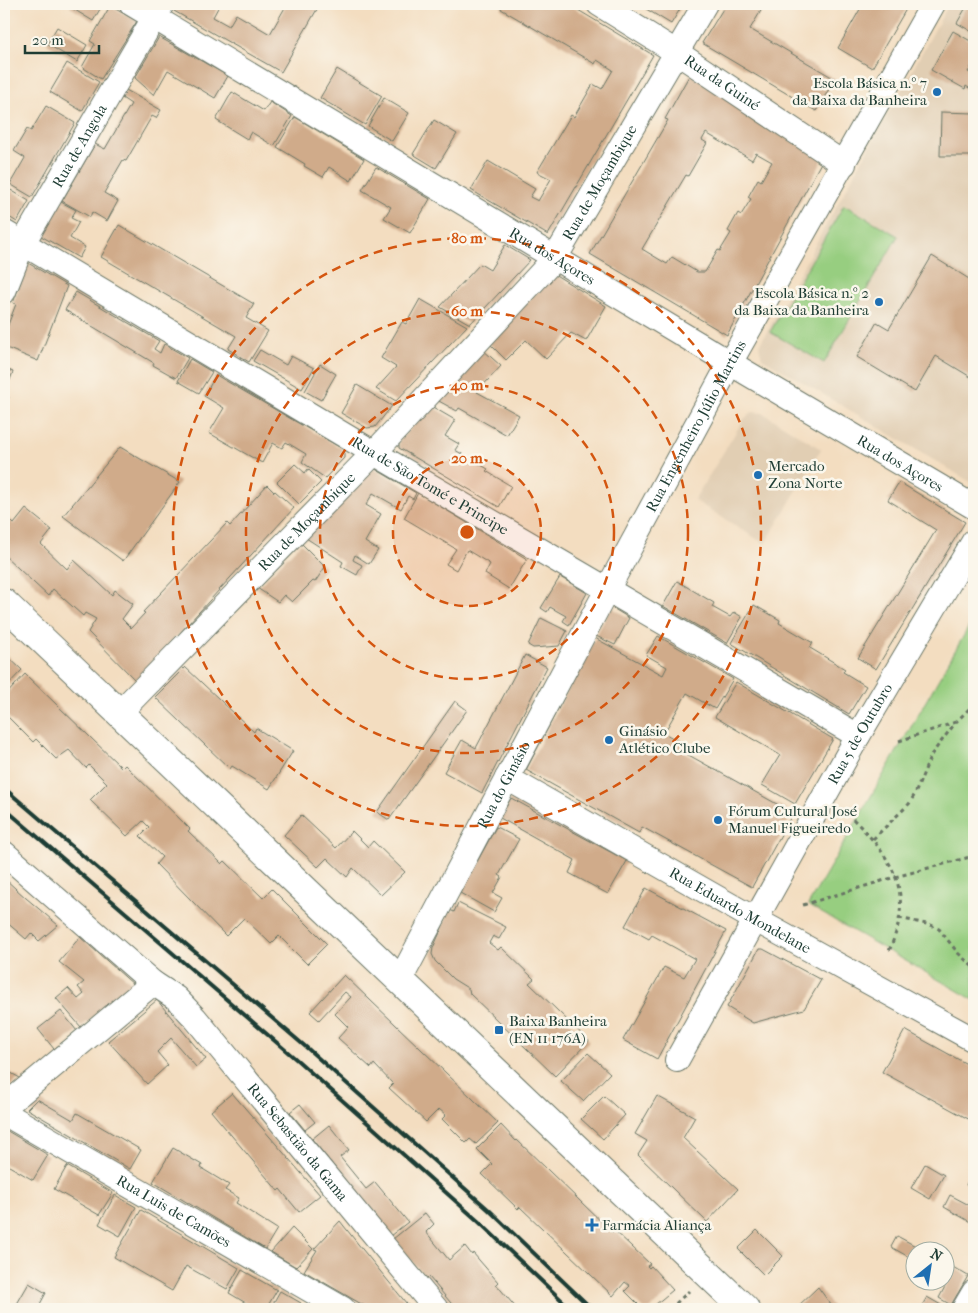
<svg xmlns="http://www.w3.org/2000/svg" width="978" height="1313" font-family="'IM FELL French Canon',serif">
  <style>
    .built { fill: #e1ceb3 }
    .green { fill: #97ce80; stroke: #5b865a }
    .building { fill: #d0ab8a; fill-rule: evenodd }
    .lines { fill: none; stroke-linecap: round; stroke-linejoin: round }
    .street-casing { stroke: #697565; stroke-width: 26 }
    .primary-casing { stroke: #697565; stroke-width: 30 }
    .path { stroke: #697565; stroke-width: 3; stroke-dasharray: 4 4; stroke-linecap: butt }
    .street { stroke: #fff; stroke-width: 24 }
    .primary { stroke: #fff; stroke-width: 28 }
    .rail { stroke: #1f3d34; stroke-width: 4 }
    .ring { fill: none; stroke: #d45610; stroke-width: 2.5; stroke-dasharray: 9 6 }
    .poi-dot { fill: #1f6fb2; stroke: #fbf7ec; stroke-width: 2 }
    .labels { text-anchor: middle; stroke-width: 5; stroke-linejoin: round; paint-order: stroke }
    .street-label { font-size: 15px; fill: #1f3d34; stroke: #fbf7ec }
    .poi-label { font-size: 15px; fill: #1f3d34; stroke: #fbf7ec; text-anchor: start }
    .centre { fill: #d45610; stroke: #fbf7ec; stroke-width: 2.5 }
    .ring-label { font-size: 15px; text-anchor: middle; font-weight: bold; fill: #d45610; stroke: #fbf7ec; stroke-width: 5; stroke-linejoin: round; paint-order: stroke }
  </style>
  <rect width="100%" height="100%" fill="#fbf7ec"/>
  <filter id="ink" filterUnits="userSpaceOnUse"><feTurbulence type="fractalNoise" baseFrequency=".02" numOctaves="2"/><feDisplacementMap in="SourceGraphic" scale="10" xChannelSelector="R" yChannelSelector="G"/><feConvolveMatrix kernelMatrix="1 2 1 2 8 2 1 2 1" color-interpolation-filters="sRGB"/></filter>
  <filter id="wash" filterUnits="userSpaceOnUse"><feTurbulence type="fractalNoise" baseFrequency=".0096" numOctaves="4" result="noise"/><feDisplacementMap in="SourceGraphic" scale="20" xChannelSelector="R" yChannelSelector="G"/><feGaussianBlur stdDeviation="1.12" result="paint"/><feColorMatrix in="noise" values="0 0 0 0 0 0 0 0 0 0 0 0 0 0 0 0 0 1.4 0 .05"/><feComposite in="paint" operator="in"/></filter>
  <g filter="url(#wash)">
    <rect width="100%" height="100%" fill="#f3ddc0"/>
    <path class="built" d="M949 4H974V484L762 358 759 346Z
      M752 412 763 413 821 449 765 544 694 500 744 419Z"/>
    <path class="green" d="M844 205 898 236 824 363 770 332Z
      M974 618V1000L808 905Z"/>
    <g id="blocks">
      <path class="building" d="M72 4H103L93 21 70 7Z
        M178 4H220L213 17 229 26 236 14 270 34 287 4H320L281 72 174 11Z
        M498 4H568L653 55 548 235 471 190 488 161 535 189 530 197 538 201 551 179 537 172 571 115 574 117 593 84 602 89 613 70 597 60 595 64 501 9 502 6Z
        M638 4H683L671 24Z
        M726 4H765L750 29 835 79 816 111 702 43Z
        M863 4H909L872 68 838 48Z
        M968 4H974V33L957 23Z
        M110 6 137 21 101 79 82 67 95 44 90 41Z
        M57 27 87 45 77 62 47 44Z
        M953 31 974 43V62L968 72 973 74 972 76 974 78V91L966 86 965 89 931 70Z
        M159 37 228 76 215 98 168 70 154 95 135 78Z
        M67 63 99 82 82 111 50 92Z
        M337 69 382 96 365 125 320 98Z
        M690 74 749 110 747 114 823 159 727 335 590 254 668 120 665 119ZM706 133 752 160 756 153 772 162 761 181 758 179 748 197 751 199 741 215 738 213 728 231 731 233 720 251 718 250 705 272H697L672 257 667 264 642 249 686 175 688 176 707 143 702 140Z
        M126 90 161 110 156 118 152 116 126 161 123 160 104 193 118 201 107 221 92 212 90 217 62 201 95 144 105 149 131 104 122 98Z
        M232 92 264 111 270 102 292 116 274 146 251 132 247 139 216 120Z
        M384 98 409 113 392 141 368 126Z
        M46 106 75 123 32 197 10 184 25 158 14 151 27 129 31 131Z
        M941 112 974 113V156H940Z
        M295 117 364 159 351 181 329 167 323 177 304 166 305 164 277 147Z
        M434 120 457 134 436 168 413 154Z
        M376 167 430 199 410 233 384 218 391 207 362 190Z
        M4 186 29 201 17 222 4 214Z
        M61 202 76 210 71 218 79 222 70 238 85 247 79 258 41 236Z
        M119 225 254 304 246 318 268 331 249 362 228 349 236 336 101 257Z
        M505 245 530 260 470 324 440 307 480 264 490 270Z
        M932 256 974 282V379L936 356 915 392 857 357 877 322 889 329Z
        M28 263 67 286 38 361 4 347V335L16 304 13 303Z
        M554 274 606 306 586 341 571 333 546 359 526 340 506 360 489 343Z
        M76 292 159 341 154 349 160 353 164 344 188 358 176 378 153 365 154 363 65 310Z
        M420 299 467 326 396 401 376 389 396 367 381 358 402 322 406 324Z
        M482 349 501 366 477 392 519 415 507 435 459 408 457 411 437 400Z
        M260 350 286 365 291 356 314 368 302 389 253 361Z
        M190 359 212 372 199 393 178 381Z
        M320 364 336 374 321 400 305 391Z
        M4 368 13 372 6 390 4 389Z
        M216 375 341 448 344 451V458L325 478 302 462 306 454 286 442 282 448 273 443 262 463 209 433 224 408 204 396Z
        M357 385 392 406 375 427 367 428 341 413Z
        M4 395 9 397 4 410Z
        M431 406 455 420 445 436 459 444 455 450 488 469 486 471 511 486 499 507 399 448V441Z
        M120 447 180 482 123 561 63 516Z
        M295 464 305 473 308 469 321 482 299 504 277 482Z
        M372 467 416 493 413 499 408 496 401 509 373 493 366 505 381 514 365 542 378 550 369 564 355 555 353 560 362 565 357 575 341 566 343 562 306 538Z
        M899 482 965 522 876 669 858 658 936 530 888 500Z
        M267 485 274 492 275 491 294 508 136 681 88 632 96 619 85 613 83 616 53 589 48 596 4 555V514L14 524 26 509 52 530 41 544 67 569 74 560 112 595 115 590 133 604 122 619 131 628 145 613 143 612 227 523 230 526Z
        M418 493 527 559 509 589 485 574 490 564 467 550 456 570 446 564 456 549 404 518Z
        M301 543 325 567 315 582 313 581 292 602 284 595 278 602 257 588Z
        M560 577 587 593 569 625 563 621 566 616 550 607 547 612 541 608Z
        M677 581 714 603 712 607 730 617 734 612 742 617 727 643 663 606Z
        M754 605 780 620 779 623 813 643 810 648 845 669 843 672 866 686 849 714 731 643Z
        M611 607 629 618 615 645 596 636Z
        M541 618 567 631 559 646 533 648 528 645Z
        M658 636 733 679 715 709 687 693 664 733 689 747 685 753 793 813 752 887 642 827 639 833 526 770 595 638 663 675 667 667 646 655Z
        M4 653 22 670 4 689Z
        M525 655 547 667 482 793 444 772 462 740 476 748Z
        M185 667 254 732 256 728 293 751 269 789 232 766 230 769 155 697Z
        M25 674 122 768 125 765 190 829 188 831 222 864 225 861 263 898 272 889 327 944 307 964 279 936 271 944 244 918 226 936 156 864 162 857 140 836 149 827 143 821 127 836 90 800 107 783 89 765 86 768 69 750 56 759 36 739 33 742 4 713V697Z
        M736 682 833 739 795 804 762 785 780 755 715 717Z
        M455 701 467 710 389 820 377 812Z
        M511 798 627 861 608 894 569 873 575 860 500 818Z
        M301 815 336 848 352 831 368 847 373 841 405 872 381 895 353 868 347 877 327 858 318 867 284 835Z
        M496 827 519 839 499 875 502 877 493 893 502 898 494 912 460 893Z
        M5 879 26 898 58 925 39 941 31 933 26 939 5 921 4 923V881Z
        M646 888 726 931 657 1059 623 1040 664 967 684 977 695 959 652 935 649 939 625 926Z
        M458 903 506 927 499 939 493 936 489 943 498 950 501 947 534 979 529 983 589 1041 555 1076 470 994 469 989 453 979 435 961 432 954 433 948 450 910 454 912Z
        M80 937 134 985 81 1027 56 998 68 988 78 999 84 994 78 987 84 982 59 962Z
        M759 949H763L821 980 804 1009 753 1023 727 1007Z
        M344 975 498 1123 476 1144 470 1139 466 1143 442 1119 446 1115 439 1109 426 1122 389 1088 393 1084 374 1064 371 1068 338 1038 348 1027 335 1014 351 997 345 992 319 1020 310 1012Z
        M157 1000 206 1059 196 1067 171 1038 157 1052 168 1065 147 1084 108 1041Z
        M61 1011 77 1031 54 1049 38 1029Z
        M905 1030 974 1068V1122L882 1072Z
        M588 1053 610 1073 583 1101 561 1081Z
        M4 1069 20 1078 4 1091Z
        M232 1093 320 1195 299 1212 280 1189 278 1191 211 1111Z
        M604 1096 625 1115 603 1139 581 1119Z
        M657 1096 695 1117 683 1138 738 1189 707 1222 638 1155 647 1141 635 1134Z
        M37 1099 73 1120 77 1113 141 1150 130 1169 27 1109Z
        M300 1104 315 1122 305 1130 290 1112Z
        M329 1125 349 1150 340 1157 366 1189 375 1182 408 1222 390 1236 312 1139Z
        M501 1125 516 1141 517 1140 612 1232 614 1230 650 1264 647 1266 649 1268 651 1266 673 1290 650 1309H643L625 1291 630 1286 625 1282 613 1296 520 1207 518 1209 482 1174 492 1164 477 1149Z
        M4 1129 48 1155 33 1180 4 1163Z
        M173 1148 202 1165 201 1168 229 1185 225 1190 239 1198 236 1203 277 1229 265 1249 153 1182Z
        M925 1164 944 1175 930 1199 911 1188Z
        M67 1166 113 1193 99 1215 54 1189Z
        M974 1169V1190L966 1185Z
        M115 1195 136 1207 120 1236 99 1224Z
        M950 1195 969 1205 974 1195V1224L944 1207Z
        M141 1210 239 1268 227 1289 186 1266 172 1291 114 1257Z
        M425 1213 434 1224 426 1232 449 1260 465 1246 472 1255 473 1253 498 1282 496 1284 517 1309H456L429 1277 427 1279 393 1239Z
        M340 1221 358 1244 411 1309H370L304 1271 317 1250 314 1249Z
        M292 1228 313 1249 296 1267 271 1252Z
        M757 1230 783 1256 764 1275 738 1249Z
        M897 1236 923 1250H916V1261L891 1247Z
        M946 1263 968 1276 951 1305 939 1298 949 1279 946 1277Z
        M242 1270 277 1290 266 1309H256L229 1293Z
        M29 1283 46 1293 40 1304 49 1309H14Z
        M818 1287 834 1309H795Z
        M280 1291 301 1303 298 1309H270Z
        M927 1297 948 1309H920Z"/>
    </g>
  </g>
  <g filter="url(#ink)">
    <use href="#blocks" fill-opacity="0" stroke="#697565" stroke-width="1"/>
    <g class="lines">
      <defs>
        <g id="street">
          <path id="s1" d="M132 4 730 363 974 507"/>
          <path id="s2" d="M599 4 676 52 844 164"/>
          <path id="s3" d="M4 232 374 453 858 736"/>
          <path id="s4" d="M4 291 23 243 162 4"/>
          <path id="s5" d="M119 713 374 453 555 258 705 4"/>
          <path id="s6" d="M507 778 756 920 974 1040"/>
          <path d="M4 853 153 983"/>
          <path id="s7" d="M400 980 607 590 730 363 933 4"/>
          <path id="s8" d="M677 1060 858 736 974 541"/>
          <path id="s9" d="M4 1107 153 983 176 998 195 1018 436 1309"/>
          <path id="s10" d="M4 1113 343 1309"/>
          <path d="M964 1309 974 1292"/>
        </g>
        <path id="primary" d="M4 603 745 1309"/>
      </defs>
      <use href="#street" class="street-casing"/>
      <use href="#primary" class="primary-casing"/>
      <path class="path" d="M899 741 956 722
        M853 819C881 847 907 877 899 920 897 932 892 943 888 954
        M873 839 909 804 915 794 931 755 956 722 974 704
        M803 905 895 877 974 856
        M899 918 931 925 939 929 958 953 974 968
        M670 1309 689 1291"/>
      <use href="#street" class="street"/>
      <use href="#primary" class="primary"/>
      <path class="rail" d="M4 788 307 1048 489 1210 592 1309
        M4 808 297 1060 478 1221 571 1309"/>
    </g>
  </g>
  <circle cx="467" cy="532" r="74" fill="#d45610" fill-opacity=".12"/>
  <g class="ring">
    <circle cx="467" cy="532" r="74"/>
    <circle cx="467" cy="532" r="147"/>
    <circle cx="467" cy="532" r="221"/>
    <circle cx="467" cy="532" r="294"/>
  </g>
  <g class="poi-dot">
    <circle cx="937" cy="92" r="5"/>
    <circle cx="879" cy="302" r="5"/>
    <circle cx="758" cy="475" r="5"/>
    <circle cx="609" cy="740" r="5"/>
    <circle cx="718" cy="820" r="5"/>
    <rect x="494" y="1025" width="10" height="10" rx="2.5"/>
    <path d="M589.5 1217.5h5v5h5v5h-5v5h-5v-5h-5v-5h5z"/>
  </g>
  <g class="labels">
    <g class="street-label">
      <text dy="5" stroke="none"><textPath href="#s2" startOffset="146">Rua da Guiné</textPath></text>
      <text dy="5" stroke="none"><textPath href="#s4" startOffset="164">Rua de Angola</textPath></text>
      <text dy="5" stroke="none"><textPath href="#s5" startOffset="718">Rua de Moçambique</textPath></text>
      <text dy="5" stroke="none"><textPath href="#s1" startOffset="490">Rua dos Açores</textPath></text>
      <text dy="5" stroke="none"><textPath href="#s7" startOffset="628">Rua Engenheiro Júlio Martins</textPath></text>
      <text dy="5" stroke="none"><textPath href="#s1" startOffset="895">Rua dos Açores</textPath></text>
      <text dy="5" stroke="none"><textPath href="#s3" startOffset="496">Rua de São Tomé e Principe</textPath></text>
      <text dy="5" stroke="none"><textPath href="#s5" startOffset="268">Rua de Moçambique</textPath></text>
      <text dy="5" stroke="none"><textPath href="#s8" startOffset="374">Rua 5 de Outubro</textPath></text>
      <text dy="5" stroke="none"><textPath href="#s7" startOffset="221">Rua do Ginásio</textPath></text>
      <text dy="5" stroke="none"><textPath href="#s6" startOffset="268">Rua Eduardo Mondelane</textPath></text>
      <text dy="5" stroke="none"><textPath href="#s9" startOffset="410">Rua Sebastião da Gama</textPath></text>
      <text dy="5" stroke="none"><textPath href="#s10" startOffset="196">Rua Luis de Camões</textPath></text>
    </g>
    <g class="poi-label">
      <text x="927" y="88" text-anchor="end">Escola Básica n.º 7<tspan x="927" dy="17">da Baixa da Banheira</tspan></text>
      <text x="869" y="298" text-anchor="end">Escola Básica n.º 2<tspan x="869" dy="17">da Baixa da Banheira</tspan></text>
      <text x="768" y="471">Mercado<tspan x="768" dy="17">Zona Norte</tspan></text>
      <text x="619" y="736">Ginásio<tspan x="619" dy="17">Atlético Clube</tspan></text>
      <text x="728" y="816">Fórum Cultural José<tspan x="728" dy="17">Manuel Figueiredo</tspan></text>
      <text x="509" y="1026">Baixa Banheira<tspan x="509" dy="17">(EN 11 176A)</tspan></text>
      <text x="602" y="1230">Farmácia Aliança</text>
    </g>
  </g>
  <circle cx="467" cy="532" r="8" class="centre"/>
  <g class="ring-label">
    <text x="467" y="243">80 m</text>
    <text x="467" y="316">60 m</text>
    <text x="467" y="390">40 m</text>
    <text x="467" y="463">20 m</text>
  </g>
  <rect width="978" height="1313" fill="none" stroke="#fbf7ec" stroke-width="20"/>
  <g transform="translate(930 1266) rotate(30)"><circle r="24" fill="#fbf7ec" stroke="#a3ada2"/>
  <path d="M0-4L9 19L0 12L-9 19Z" fill="#1f6fb2"/>
  <text y="-8" font-size="14" font-weight="bold" text-anchor="middle" fill="#1f3d34">N</text>
  </g>
  <path d="M25 45v8h74v-8" fill="none" stroke="#1f3d34" stroke-width="2.5"/>
  <text x="32" y="45" font-size="15" fill="#1f3d34" stroke="#fbf7ec" stroke-width="4" paint-order="stroke">20 m</text>
</svg>
